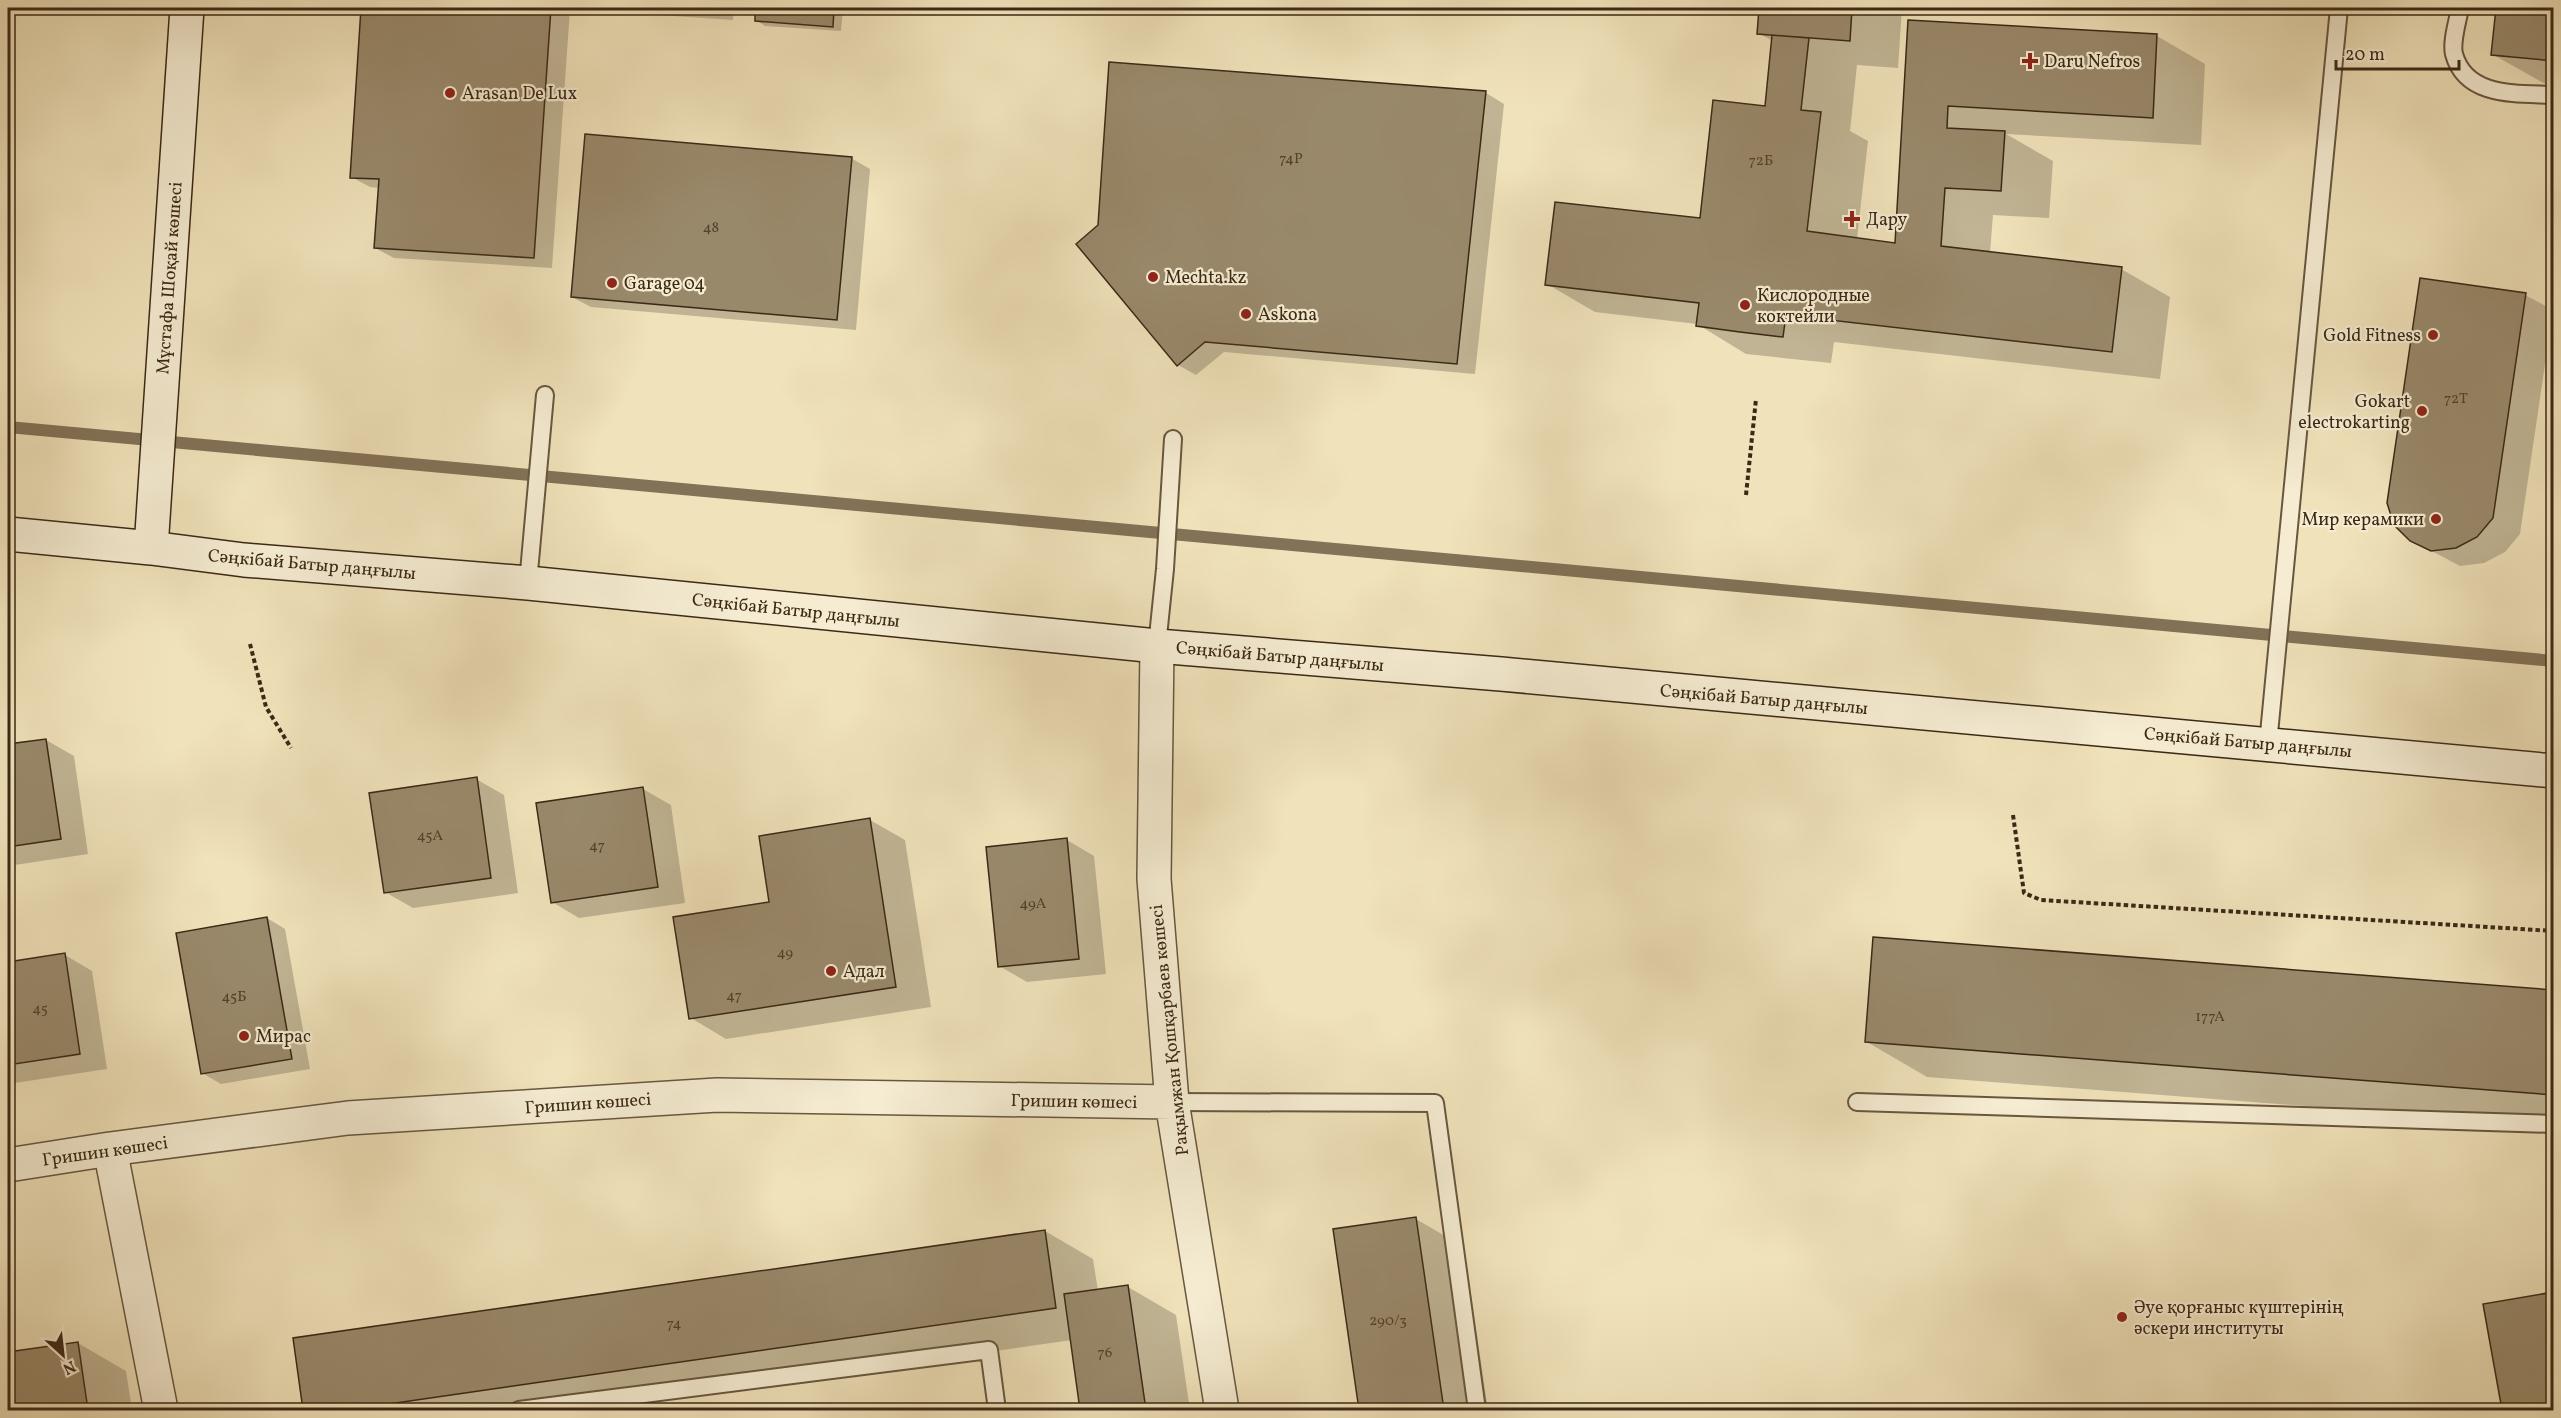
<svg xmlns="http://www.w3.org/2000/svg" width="2561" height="1418" font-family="Vollkorn,serif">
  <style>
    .shadow { fill: #0003 }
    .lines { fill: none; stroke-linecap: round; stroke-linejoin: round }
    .stream { stroke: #827257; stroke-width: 12 }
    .building { fill: #99896b; stroke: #3b2916; stroke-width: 1.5 }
    .lane-casing { stroke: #68573f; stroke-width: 20 }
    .street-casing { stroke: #68573f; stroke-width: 36 }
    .secondary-casing { stroke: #3b2916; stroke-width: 36 }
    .path { stroke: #3b2916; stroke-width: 4; stroke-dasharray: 4.5 3; stroke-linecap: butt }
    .lane { stroke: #f5ecd2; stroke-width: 16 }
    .street { stroke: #f5ecd2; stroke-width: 33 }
    .secondary { stroke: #f5ecd2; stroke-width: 33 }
    .poi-dot { fill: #8f2418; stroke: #f5ecd2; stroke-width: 2 }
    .labels { text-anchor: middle; stroke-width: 4.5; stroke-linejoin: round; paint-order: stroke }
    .number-label { font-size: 15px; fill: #52412b }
    .poi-label { font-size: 18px; fill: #3b2916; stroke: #f5ecd2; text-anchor: start }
    .street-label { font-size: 18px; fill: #3b2916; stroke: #f5ecd2 }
  </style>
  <rect width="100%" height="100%" fill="#f0e2ba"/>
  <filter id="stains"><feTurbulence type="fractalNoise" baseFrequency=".00333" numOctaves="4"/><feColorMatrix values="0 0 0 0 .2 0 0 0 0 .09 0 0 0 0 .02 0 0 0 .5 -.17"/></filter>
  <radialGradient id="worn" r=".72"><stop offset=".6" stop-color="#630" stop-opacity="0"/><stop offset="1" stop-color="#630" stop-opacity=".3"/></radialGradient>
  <path class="shadow" d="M363 8H734L733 20 570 9 552 268 394 258 375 248 379 188 370 187 351 177Z
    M757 8H843L841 31 765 26 756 20Z
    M1760 8H1902L1898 68 1857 65 1850 131 1868 141 1857 239 1896 244 1910 22 2157 36 2205 64 2201 145 2006 134 2053 161 2049 218 1993 215 1990 253 2121 269 2170 297 2160 379 1834 342 1831 363 1746 354 1697 324 1595 312 1547 284 1701 220 1766 107 1773 41 1758 33Z
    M2497 8H2554V89L2492 54Z
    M1486 93 1504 104 1475 374 1224 352 1196 375 1178 365Z
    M851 158 870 169 856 330 591 307 572 297Z
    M2525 295 2553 310 2520 534 2505 552 2484 563 2460 566 2411 540Z
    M46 740 74 756 88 854 8 866V746Z
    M476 779 504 795 518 893 413 908 385 892Z
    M643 789 671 805 685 903 579 918 552 902Z
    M870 820 905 840 931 1007 726 1039 691 1018 771 903Z
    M1067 840 1094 856 1106 974 1027 982 999 966Z
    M267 918 285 929 310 1069 221 1084 202 1073Z
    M65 955 92 971 107 1069 8 1084V963Z
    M2554 992V1125L1927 1077 1867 1042Z
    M1416 1219 1464 1247 1488 1410H1360L1335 1230Z
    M1045 1231 1093 1259 1098 1291 1128 1287 1176 1315 1190 1410H1082L1072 1340 584 1410H305L294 1340Z
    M2554 1293V1410H2503L2485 1306Z
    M78 1343 126 1371 132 1410H8V1353Z"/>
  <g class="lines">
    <path class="stream" d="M8 427 2554 661"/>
  </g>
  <path class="building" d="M361 8H551L534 258 374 248 379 179 350 178Z
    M755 8H834L833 27 755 21Z
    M1759 8H1852L1850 41 1757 34Z
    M2496 8H2554V61L2491 55Z
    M1908 20 2157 34 2153 118 1948 106 1947 128 2005 131 2001 191 1945 188 1941 246 2122 267 2112 352 1786 315 1783 337 1740 332 1696 326 1699 303 1545 285 1555 202 1700 218 1713 100 1765 106 1772 35 1809 38 1801 110 1821 112 1807 231 1895 243Z
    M1109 62 1486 91 1457 364 1205 342 1177 366 1076 244 1098 225Z
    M585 134 852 157 837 320 571 297Z
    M2420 278 2526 293 2493 518 2477 537 2456 548 2431 551 2410 541 2394 525 2387 503Z
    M2554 527V560H2549Z
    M46 739 61 839 8 847V744Z
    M477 777 491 878 384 893 369 793Z
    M643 787 658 887 551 903 536 803Z
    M870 818 896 987 689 1019 673 917 769 902 759 836Z
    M1067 838 1079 959 998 967 986 847Z
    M267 917 292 1059 201 1074 176 933Z
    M1873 937 2554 990V1095L1865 1042Z
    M65 953 80 1054 8 1065V962Z
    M1416 1217 1444 1410H1359L1333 1229Z
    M1045 1230 1056 1308 347 1410H303L293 1338Z
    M1128 1285 1146 1410H1080L1064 1294Z
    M2554 1292V1410H2502L2483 1304Z
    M78 1342 88 1410H8V1352Z"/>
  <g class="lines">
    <defs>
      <path id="lane" d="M2460 8C2458 20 2451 42 2454 54 2466 98 2517 93 2554 95
        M528 583 545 395
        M1157 646 1165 569 1173 439
        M2268 744 2339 8
        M1172 1102 1435 1103 1477 1410
        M1857 1102 2554 1124
        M519 1410 989 1350 997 1410"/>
      <path id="street" d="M1157 646 1154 879 1172 1102 1222 1410
        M110 1149 161 1410
        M8 1165 110 1149 348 1118 717 1095 1172 1102"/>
      <path id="secondary" d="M8 534 151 548 244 560 528 583 1157 646 1501 674 2554 771
        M151 548 187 8"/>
    </defs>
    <use href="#lane" class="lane-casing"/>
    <use href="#street" class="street-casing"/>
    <use href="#secondary" class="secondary-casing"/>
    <path class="path" d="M1746 495 1756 399
      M250 644 266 707 291 748
      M2013 815 2024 893 2041 900 2554 931"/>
    <use href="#lane" class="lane"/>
    <use href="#street" class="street"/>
    <use href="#secondary" class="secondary"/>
  </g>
  <g class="poi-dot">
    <path d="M2027 52h6v6h6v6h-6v6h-6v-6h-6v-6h6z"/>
    <circle cx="450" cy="93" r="6"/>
    <path d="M1849 210h6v6h6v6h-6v6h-6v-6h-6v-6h6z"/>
    <circle cx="1153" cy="277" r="6"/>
    <circle cx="612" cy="283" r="6"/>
    <circle cx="1745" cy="305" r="6"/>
    <circle cx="1246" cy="314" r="6"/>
    <circle cx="2433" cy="335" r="6"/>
    <circle cx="2422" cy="411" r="6"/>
    <circle cx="2436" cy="519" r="6"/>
    <circle cx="831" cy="971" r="6"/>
    <circle cx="244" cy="1036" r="6"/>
    <circle cx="2122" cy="1317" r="6"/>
  </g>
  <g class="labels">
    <g class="number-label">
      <text x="1291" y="163">74Р</text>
      <text x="1761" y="165">72Б</text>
      <text x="711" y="232">48</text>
      <text x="2456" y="403">72Т</text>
      <text x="430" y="840">45А</text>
      <text x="597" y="850">47</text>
      <text x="1033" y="908">49А</text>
      <text x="785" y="957">49</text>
      <text x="734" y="1000">47</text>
      <text x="234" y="1001">45Б</text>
      <text x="40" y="1013">45</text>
      <text x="2210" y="1021">177А</text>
      <text x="1388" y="1325">290/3</text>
      <text x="674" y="1328">74</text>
      <text x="1105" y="1357">76</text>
    </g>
    <g class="poi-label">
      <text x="2044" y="67">Daru Nefros</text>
      <text x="462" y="99">Arasan De Lux</text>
      <text x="1866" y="225">Дару</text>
      <text x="1165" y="283">Mechta.kz</text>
      <text x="624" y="289">Garage 04</text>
      <text x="1757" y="301">Кислородные<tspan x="1757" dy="21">коктейли</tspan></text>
      <text x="1258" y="320">Askona</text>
      <text x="2421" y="341" text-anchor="end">Gold Fitness</text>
      <text x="2410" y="407" text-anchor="end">Gokart<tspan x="2410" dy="21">electrokarting</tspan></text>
      <text x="2424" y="525" text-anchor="end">Мир керамики</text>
      <text x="843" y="977">Адал</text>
      <text x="256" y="1042">Мирас</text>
      <text x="2134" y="1313">Әуе қорғаныс күштерінің<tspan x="2134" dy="21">әскери институты</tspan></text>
    </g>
    <g class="street-label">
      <text transform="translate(169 278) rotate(-86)" y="6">Мұстафа Шоқай көшесі</text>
      <text transform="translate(312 564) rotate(5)" y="6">Сәңкібай Батыр даңғылы</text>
      <text transform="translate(796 610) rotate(6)" y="6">Сәңкібай Батыр даңғылы</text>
      <text transform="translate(1280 656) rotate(5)" y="6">Сәңкібай Батыр даңғылы</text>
      <text transform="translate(1764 699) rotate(5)" y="6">Сәңкібай Батыр даңғылы</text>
      <text transform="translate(2248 742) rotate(5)" y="6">Сәңкібай Батыр даңғылы</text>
      <text transform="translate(1169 1030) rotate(-96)" y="6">Рақымжан Қошқарбаев көшесі</text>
      <text transform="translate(1074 1101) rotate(1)" y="6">Гришин көшесі</text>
      <text transform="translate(588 1103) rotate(-4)" y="6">Гришин көшесі</text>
      <text transform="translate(105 1151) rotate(-8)" y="6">Гришин көшесі</text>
    </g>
  </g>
  <rect width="2561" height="1418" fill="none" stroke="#f0e2ba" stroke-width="30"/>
  <rect x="9" y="9" width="2543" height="1400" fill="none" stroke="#3b2916" stroke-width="3"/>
  <rect x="15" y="15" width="2531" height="1388" fill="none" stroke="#3b2916" stroke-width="1.5"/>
  <g transform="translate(63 1355) rotate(153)" stroke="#f5ecd2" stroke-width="4.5" paint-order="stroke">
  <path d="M0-4.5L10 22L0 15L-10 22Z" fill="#3b2916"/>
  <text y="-9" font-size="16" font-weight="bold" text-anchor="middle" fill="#3b2916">N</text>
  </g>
  <path d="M2336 60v9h123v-9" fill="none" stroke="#3b2916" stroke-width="3"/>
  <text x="2345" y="60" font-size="18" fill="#3b2916" stroke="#f5ecd2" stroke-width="4.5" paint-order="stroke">20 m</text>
  <rect width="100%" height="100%" filter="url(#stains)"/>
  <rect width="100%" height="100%" fill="url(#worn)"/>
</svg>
